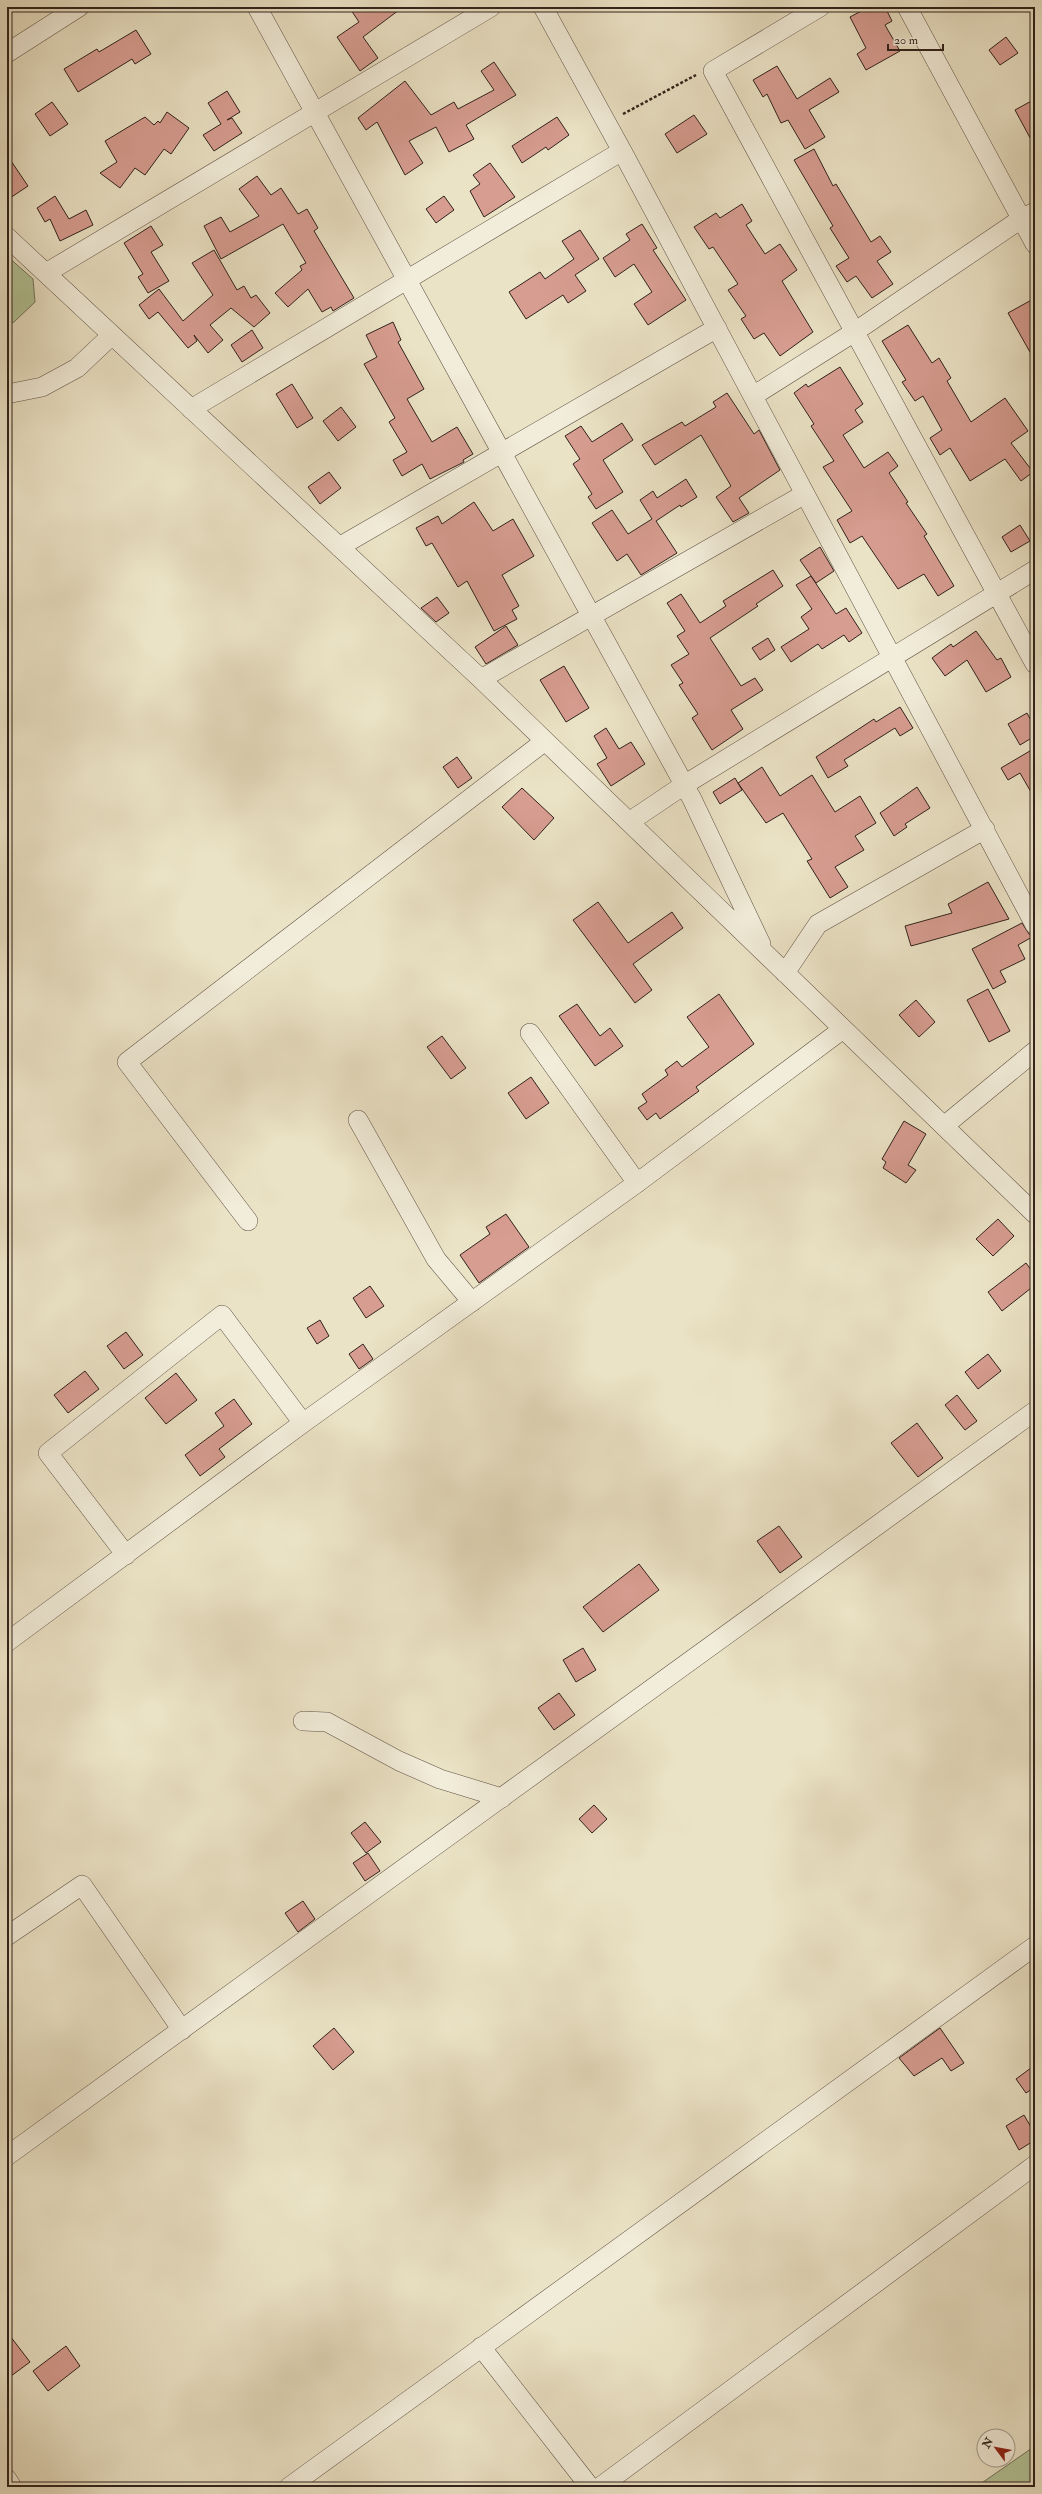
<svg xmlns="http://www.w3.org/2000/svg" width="1042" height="2494" font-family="'IM FELL Double Pica',serif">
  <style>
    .green { fill: #b3c498; stroke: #72735a }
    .building { fill: #d79d91; stroke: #31221c }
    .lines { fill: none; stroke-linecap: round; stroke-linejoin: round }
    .minor-casing { stroke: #605246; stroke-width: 20 }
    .path { stroke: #31221c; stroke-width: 2.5; stroke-dasharray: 3 2; stroke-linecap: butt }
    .minor { stroke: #f2edda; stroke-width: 19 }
  </style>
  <rect width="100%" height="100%" fill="#ebe3c6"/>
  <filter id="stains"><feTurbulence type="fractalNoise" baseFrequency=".005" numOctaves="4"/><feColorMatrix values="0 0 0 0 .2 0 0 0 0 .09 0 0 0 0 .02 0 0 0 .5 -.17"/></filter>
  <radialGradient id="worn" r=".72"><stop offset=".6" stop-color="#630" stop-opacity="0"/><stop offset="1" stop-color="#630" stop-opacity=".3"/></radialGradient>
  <path class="green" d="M7 256 33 279 35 302 14 322 7 325Z
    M1035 2446V2487H976Z"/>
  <path class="building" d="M349 7H403L363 37 378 58 360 71 337 37 359 22Z
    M869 7H885L892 21 885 25 900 51 866 70 857 54 866 48 850 17Z
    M136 30 151 54 135 64 132 59 78 92 64 69 97 49 99 52Z
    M1006 37 1018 53 1000 65 989 50Z
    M494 62 516 95 466 125 474 139 449 152 436 127 409 141 423 163 405 175 377 122 366 130 358 118 405 81 431 115 454 102 458 109 494 90 481 71Z
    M777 66 797 99 830 78 839 92 809 110 825 137 805 149 788 120 781 123 767 94 763 97 753 80Z
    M227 91 240 112 227 120 232 118 242 133 214 151 203 135 221 124 208 103Z
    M1035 99V147L1015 110Z
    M52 102 68 124 50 136 35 114Z
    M167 112 189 128 171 154 164 149 145 175 135 168 120 188 100 173 117 162 105 141 145 117 154 125 158 121 160 123Z
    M694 115 707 134 677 153 665 134Z
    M557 117 569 135 548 150 546 147 522 163 512 146Z
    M814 149 833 186 836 184 871 242 880 236 891 252 877 261 893 284 872 298 856 276 847 282 836 266 849 258 830 228 833 226 794 160Z
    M7 155 28 186 7 200Z
    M490 163 515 197 484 217 470 191 480 184 473 175Z
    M257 176 271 195 281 188 298 214 307 209 318 228 314 231 354 298 333 311 331 307 322 312 308 289 288 307 275 293 302 270 300 266 306 263 283 224 221 259 204 226 221 217 230 232 259 216 239 189Z
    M55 196 69 219 86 210 93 225 60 241 50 219 45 222 37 208Z
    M444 196 454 210 436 223 426 209Z
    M742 204 752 221 746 225 765 254 780 244 797 270 782 281 813 332 780 356 764 333 754 339 741 319 746 316 728 290 738 284 713 247 709 249 694 227 716 213 720 218Z
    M642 224 657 248 653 250 686 300 648 325 634 304 652 292 634 264 615 277 603 258 630 240 626 234Z
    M151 226 163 245 151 252 169 281 148 293 138 277 143 274 124 243Z
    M580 230 599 259 575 275 586 291 568 303 563 295 526 319 509 292 540 272 545 279 574 259 562 241Z
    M214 250 237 290 244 286 251 298 256 295 270 313 254 327 231 308 210 325 223 340 208 353 194 335 197 341 188 348 158 312 149 319 139 305 159 289 183 321 213 295 192 263Z
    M1035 298V361L1008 313Z
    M393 322 401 340 398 342 424 389 407 399 432 442 457 427 473 454 463 460 464 462 430 479 422 464 402 476 393 460 407 452 389 422 395 418 364 364 377 357 366 335Z
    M908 325 932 363 939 358 951 378 947 381 971 422 1005 398 1028 431 1011 443 1033 472 1021 481 1005 459 970 481 950 448 940 455 930 438 942 430 923 396 915 401 902 382 906 380 882 341Z
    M252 330 263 348 242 362 231 345Z
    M840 367 863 404 855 410 863 422 843 435 864 468 888 452 898 466 889 473 908 502 906 503 927 534 924 536 954 586 938 596 924 574 898 589 862 536 850 543 837 520 852 511 823 467 834 461 811 426 814 424 794 393 806 384 808 387Z
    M292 384 313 418 297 428 276 394Z
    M727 393 754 434 759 430 780 470 739 498 749 513 733 522 716 497 731 486 701 435 655 465 642 445 682 422 685 426 716 407 713 402Z
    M341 407 356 427 338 441 323 421Z
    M622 423 633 440 603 460 623 492 596 509 588 497 592 494 573 464 580 459 565 436 581 426 592 442Z
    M329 472 341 488 320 504 308 487Z
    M686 479 697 497 681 507 680 505 656 521 677 553 641 575 627 554 617 561 592 523 612 510 628 534 652 519 640 500 653 491 657 498Z
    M474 502 493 531 513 519 534 556 502 575 519 606 512 610 517 619 494 631 467 581 458 587 432 543 426 546 416 528 438 516 442 524Z
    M1020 525 1030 541 1011 552 1002 537Z
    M820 547 834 571 816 583 800 560Z
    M773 570 783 586 756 604 758 606 710 638 741 686 755 678 763 690 731 710 743 729 712 750 692 718 698 714 679 685 683 683 671 665 689 654 677 636 685 631 667 603 681 594 700 623 726 606 723 601Z
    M811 576 836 614 846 608 862 633 849 642 844 635 822 649 818 644 791 662 781 647 809 629 801 617 812 609 796 585Z
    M437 597 449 613 436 622 421 608Z
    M506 626 518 645 486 664 475 647Z
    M976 631 997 660 1001 658 1011 677 986 692 967 660 945 676 932 658 951 644 953 647Z
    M768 638 775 650 760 660 752 648Z
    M564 666 589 708 566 722 540 680Z
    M900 707 913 728 900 736 895 728 844 760 848 766 828 778 816 757 874 719 876 722Z
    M1027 713 1035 728V736L1020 745 1008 724Z
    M606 728 619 749 631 742 645 764 611 786 597 764 607 758 594 736Z
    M1035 748V799L1020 773 1008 780 1001 768Z
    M457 757 472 778 458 788 443 767Z
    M762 767 780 796 812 775 835 812 860 796 876 823 855 836 864 850 835 867 848 887 830 898 807 861 812 859 783 813 766 823 738 783Z
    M735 778 742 790 720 804 713 792Z
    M917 787 930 808 905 824 907 827 894 836 880 813Z
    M522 788 554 818 534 840 502 807Z
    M988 882 1009 919 911 946 905 926 952 913 948 904Z
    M598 902 628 943 672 912 683 928 633 964 652 990 635 1003 573 920Z
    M1022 923 1029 934 1034 936 1018 945 1025 959 1000 971 1006 982 993 989 972 949Z
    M988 989 1010 1031 989 1042 967 1000Z
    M719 994 754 1044 696 1087 699 1091 660 1119 656 1113 647 1120 638 1108 647 1102 642 1094 668 1075 665 1070 677 1061 682 1067 709 1047 687 1017Z
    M916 1000 935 1022 919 1037 899 1015Z
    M577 1004 600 1036 610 1028 623 1046 595 1066 559 1016Z
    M442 1036 466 1068 451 1079 427 1047Z
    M531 1077 549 1103 526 1119 508 1093Z
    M904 1121 926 1134 908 1165 916 1170 906 1183 883 1168 886 1162 882 1159Z
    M506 1214 529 1247 479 1283 460 1255 490 1234 486 1227Z
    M998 1219 1014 1236 993 1256 976 1239Z
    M1026 1263 1035 1275V1285L1002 1311 988 1292Z
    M370 1286 384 1306 366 1318 353 1298Z
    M320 1320 329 1336 317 1344 307 1328Z
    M126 1332 143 1355 124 1369 107 1346Z
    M363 1344 373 1359 359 1369 349 1354Z
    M988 1354 1001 1371 978 1389 965 1372Z
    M85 1371 99 1389 68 1413 54 1395Z
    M176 1373 197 1400 166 1424 145 1398Z
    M957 1395 977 1421 965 1430 945 1405Z
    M234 1399 252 1424 219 1449 225 1457 200 1476 185 1455 224 1426 215 1413Z
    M917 1423 943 1458 918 1477 891 1443Z
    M779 1526 802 1557 780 1573 757 1541Z
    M639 1564 659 1590 603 1632 583 1607Z
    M583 1648 596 1670 576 1682 563 1660Z
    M559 1693 575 1715 554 1730 538 1708Z
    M594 1805 607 1819 592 1833 579 1819Z
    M365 1822 381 1842 366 1853 351 1833Z
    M368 1853 380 1871 365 1881 353 1863Z
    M303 1901 315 1919 298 1932 285 1913Z
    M334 2028 354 2052 333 2070 313 2046Z
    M940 2028 964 2063 951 2071 942 2058 914 2076 899 2058Z
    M1035 2065V2087L1026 2093 1016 2079Z
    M1024 2115 1035 2134V2140L1019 2150 1006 2126Z
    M7 2332 30 2362 7 2379Z
    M66 2346 80 2366 48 2391 33 2371Z"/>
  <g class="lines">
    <defs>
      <path id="minor" d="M257 7 692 799 761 944
        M543 7 622 151
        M820 7 713 71 1035 664
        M907 7 1035 244
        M7 53 79 7
        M7 237 481 679 1035 1214
        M46 273 491 7
        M7 394 42 387 77 368 112 335
        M753 396 856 331 1021 219 1035 212
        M191 409 622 151 1035 925
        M339 547 717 328
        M481 679 805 494
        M629 822 684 785 1035 570
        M785 973 818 924 985 829
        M530 1033 637 1183
        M358 1120 436 1259 472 1302
        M944 1126 1035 1051
        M248 1221 127 1062 545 741
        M126 1555 48 1453 222 1315 303 1423
        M7 1642 303 1423 637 1183 843 1029
        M303 1721 327 1722 399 1761 440 1779 502 1798
        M7 1936 82 1885 182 2030
        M7 2156 1035 1411
        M481 2347 590 2487
        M7 2479 12 2487
        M289 2487 1035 1946
        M600 2487 1035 2165"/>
    </defs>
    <use href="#minor" class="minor-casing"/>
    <path class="path" d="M623 114 696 75"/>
    <use href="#minor" class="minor"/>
  </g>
  <rect width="1042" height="2494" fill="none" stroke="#ebe3c6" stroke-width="24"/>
  <rect x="8" y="8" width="1026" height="2478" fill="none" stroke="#31221c" stroke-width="2"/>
  <rect x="12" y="12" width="1018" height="2470" fill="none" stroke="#31221c"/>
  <g transform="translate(996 2448) rotate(302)"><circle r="19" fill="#f2edda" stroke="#a59c8e"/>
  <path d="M0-3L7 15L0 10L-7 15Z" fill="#8f2418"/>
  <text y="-6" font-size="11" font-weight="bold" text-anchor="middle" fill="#31221c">N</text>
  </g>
  <path d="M888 44v6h55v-6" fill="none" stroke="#31221c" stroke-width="2"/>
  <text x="894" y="44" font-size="12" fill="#31221c" stroke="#f2edda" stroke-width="3" paint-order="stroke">20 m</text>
  <rect width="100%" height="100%" filter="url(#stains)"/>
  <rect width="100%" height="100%" fill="url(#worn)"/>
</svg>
